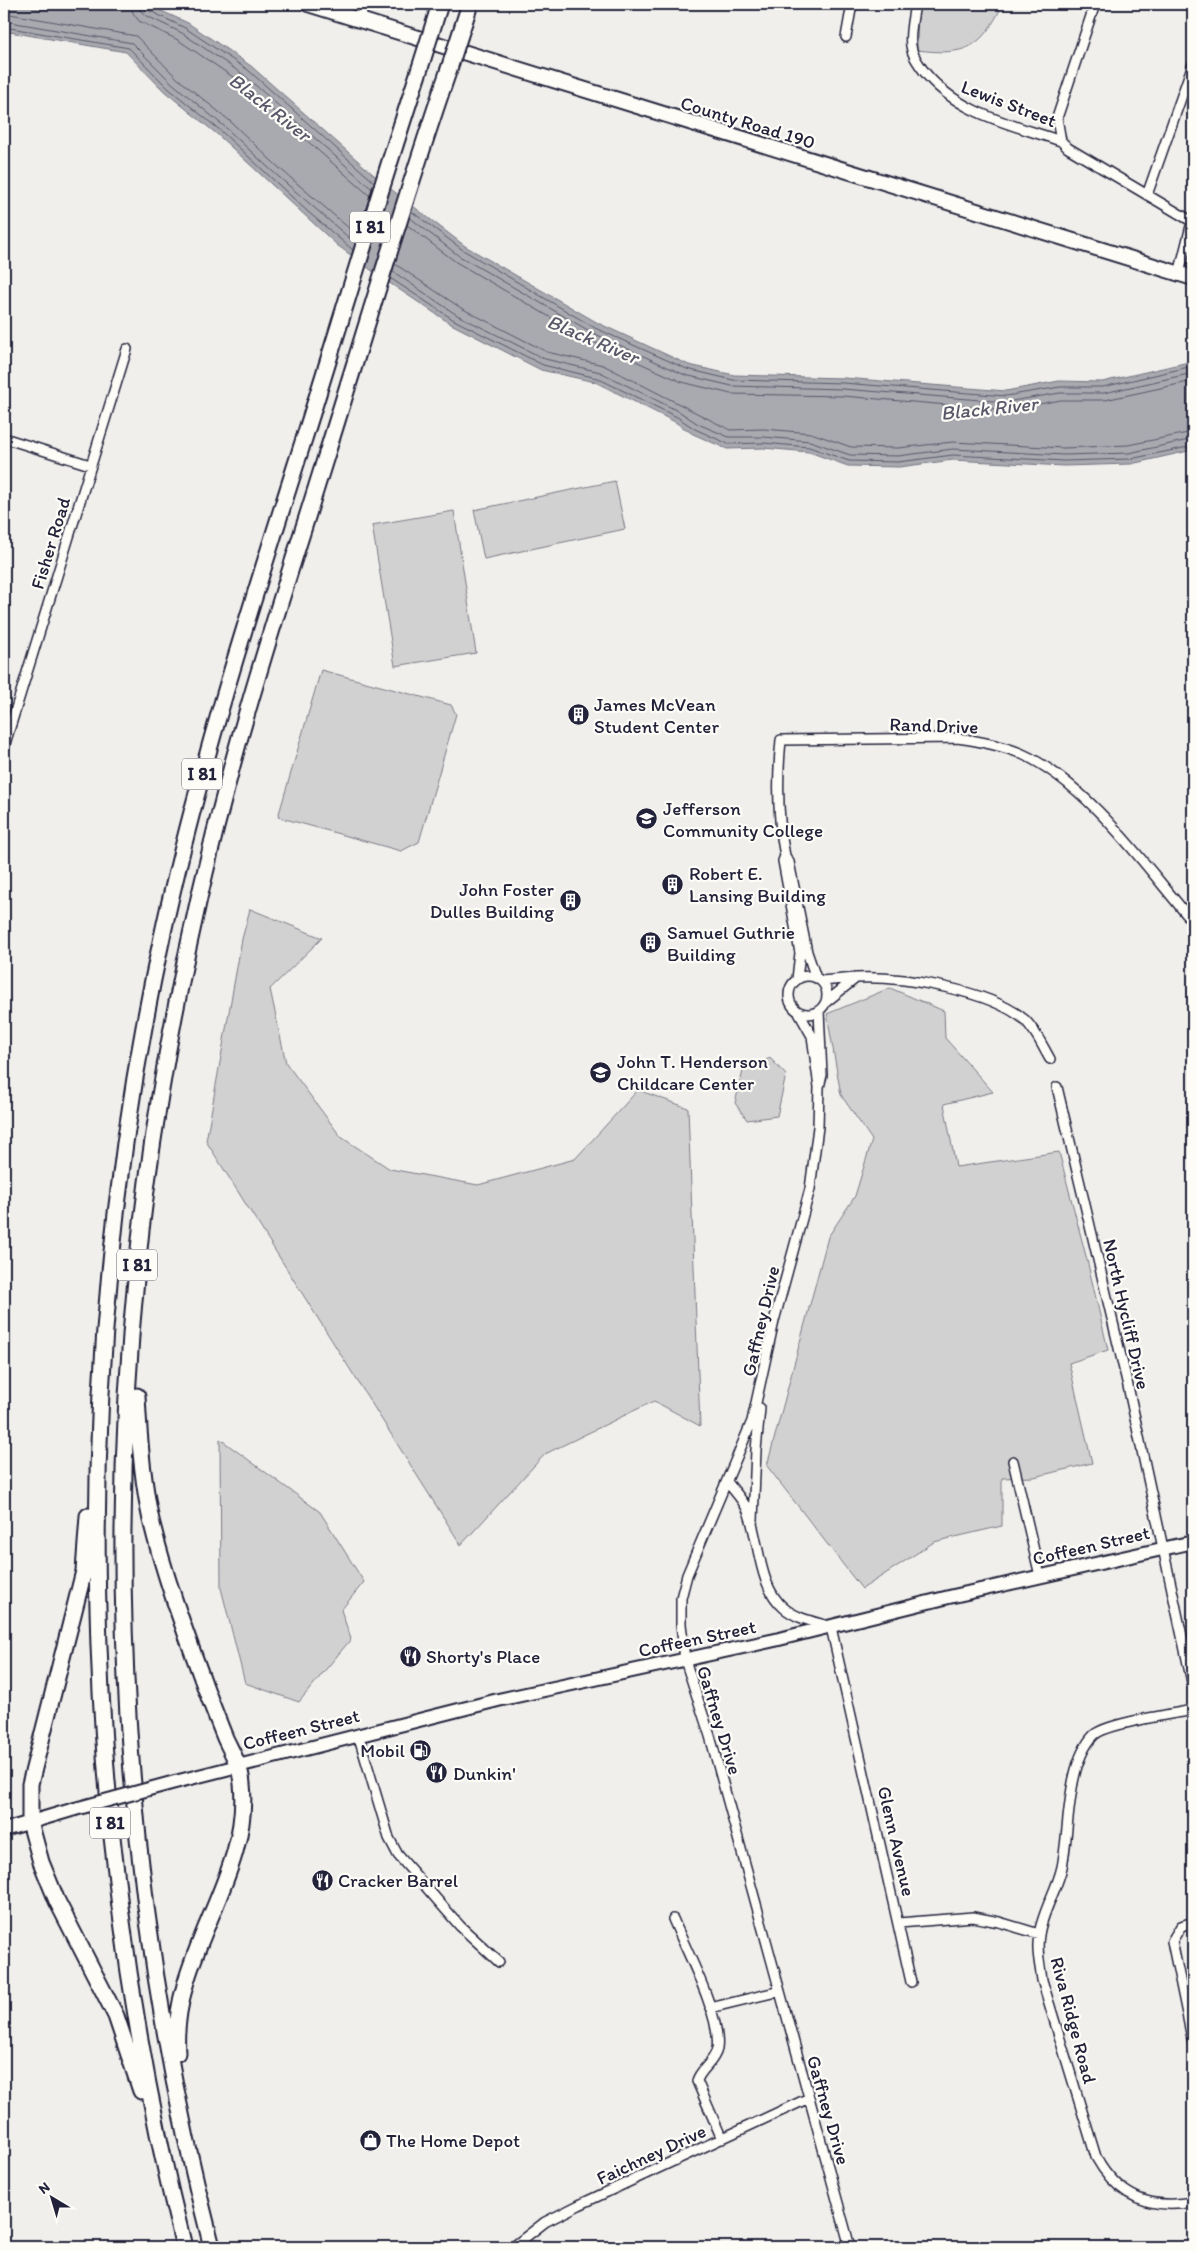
<svg xmlns="http://www.w3.org/2000/svg" width="1197" height="2251" font-family="Itim,sans-serif">
  <style>
    .green { fill: #d2d1d1; stroke: #7a7a86 }
    .water { fill: #a9a9b0; stroke: #737381 }
    .lines { fill: none; stroke-linecap: round; stroke-linejoin: round }
    .shore { stroke: #58586a; stroke-width: 1 }
    .minor-casing { stroke: #22223b; stroke-width: 12 }
    .secondary-casing { stroke: #22223b; stroke-width: 16 }
    .primary-casing { stroke: #22223b; stroke-width: 18 }
    .motorway-casing { stroke: #22223b; stroke-width: 19 }
    .minor { stroke: #fdfcf7; stroke-width: 9 }
    .secondary { stroke: #fdfcf7; stroke-width: 12 }
    .primary { stroke: #fdfcf7; stroke-width: 14 }
    .motorway { stroke: #fdfcf7; stroke-width: 15 }
    .secondary-bridge-casing { stroke: #22223b; stroke-width: 16; stroke-linecap: butt }
    .motorway-bridge-casing { stroke: #22223b; stroke-width: 19; stroke-linecap: butt }
    .secondary-bridge { stroke: #fdfcf7; stroke-width: 12 }
    .motorway-bridge { stroke: #fdfcf7; stroke-width: 15 }
    .labels { text-anchor: middle; stroke-width: 4.5; stroke-linejoin: round; paint-order: stroke }
    .shield { fill: #fdfcf7; stroke: #646373; stroke-width: 1 }
    .shield-label { font-size: 18px; font-weight: bold; fill: #22223b }
    .street-label { font-size: 19px; fill: #22223b; stroke: #fdfcf7 }
    .poi-label { font-size: 19px; fill: #22223b; stroke: #fdfcf7; text-anchor: start }
    .water-label { font-size: 20px; font-style: italic; fill: #58586a; stroke: #fdfcf7 }
  </style>
  <rect width="100%" height="100%" fill="#f0efec"/>
  <filter id="ink" filterUnits="userSpaceOnUse"><feTurbulence type="fractalNoise" baseFrequency=".02" numOctaves="2"/><feDisplacementMap in="SourceGraphic" scale="10" xChannelSelector="R" yChannelSelector="G"/><feConvolveMatrix kernelMatrix="1 2 1 2 8 2 1 2 1" color-interpolation-filters="sRGB"/></filter>
  <g filter="url(#ink)">
    <path class="green" d="M918 4H1003C981 49 966 56 917 50Z
      M615 481 625 529 484 559 474 510Z
      M454 511 476 653 395 666 372 525Z
      M321 670 451 705 456 714 419 842 401 851 278 817Z
      M250 909 322 938 270 989 286 1063 341 1137 390 1169 478 1185 575 1159 638 1090 688 1108 700 1426 654 1401 545 1454 461 1545 206 1141 242 939Z
      M890 988 944 1011 945 1038 993 1092 944 1104 956 1167 1059 1152 1088 1264 1108 1350 1069 1363 1092 1463 1034 1477 1002 1478V1526L934 1542 862 1589 767 1466 828 1237 855 1196 872 1140 841 1095 827 1014Z
      M770 1058 786 1075 777 1116 747 1120 735 1103 743 1071Z
      M220 1439 320 1512 364 1582 341 1610 351 1639 299 1702 245 1683 221 1588Z"/>
    <path class="water" d="M4 4H146L188 23 251 66 383 183 465 246 598 323 689 365 734 375 844 378 1006 391 1059 381 1102 382 1193 361V450L1131 464 1064 466 953 460 899 467 848 466 809 452 763 448 727 449 693 434 675 422 595 382 541 370 451 324 382 278 337 245 218 135 164 91 126 52 4 31Z"/>
    <g class="lines">
      <path class="shore" d="M131 4 133 13 139 21 178 40 239 81 370 196
        M139 4 140 10 145 15 182 33 244 75 372 189
        M145 4 148 10 185 28 248 70 374 182
        M4 13 136 36 177 78 230 121 277 166 358 236
        M4 21 132 43 172 83 225 127 272 171 355 243
        M4 27 129 48 168 88 221 131 307 211 353 250
        M411 211 463 250 595 328 687 369 733 380 843 383 1006 396 1060 387H1103L1193 366
        M409 217 459 256 593 333 685 375 732 386 843 389 1006 402 1060 393H1104L1193 373
        M407 225 456 262 589 340 682 382 731 394 843 396 1006 410 1061 400H1105L1193 381
        M395 264 461 308 547 352 603 365 730 430 764 429 811 433 851 447 898 448 953 442 1064 448 1128 445 1193 432
        M392 271 457 315 545 359 600 372 680 412 698 424 729 437H764L810 441 850 455 898 456 953 449 1064 455 1129 453 1193 439
        M390 278 454 320 543 365 597 378 677 417 695 429 728 444 763 443 809 447 849 461 898 462 953 455 1064 461 1130 459 1193 446"/>
      <defs>
        <path id="minor" d="M915 4C913 18 909 33 911 46 912 55 918 63 923 70 957 114 1011 124 1061 141L1068 148 1193 222
          M360 20 364 4
          M846 37 852 4
          M1061 141 1057 118 1095 4
          M1147 195 1193 64
          M1179 274 1192 222
          M4 438 90 465
          M4 747 127 349
          M785 856C777 816 777 780 781 740L957 738C979 741 1000 745 1020 753 1087 782 1146 867 1193 922
          M789 995a19 19 0 1 1 38 0a19 19 0 1 1-38 0Z
          M856 978C902 976 990 990 1025 1020 1036 1031 1042 1045 1050 1059
          M797 979 800 953 783 861 785 856 789 862 807 952 816 978
          M821 981 856 978 826 1002
          M799 1013 812 1036 819 1087 822 1075 819 1011
          M819 1087 818 1127 810 1189 774 1321 752 1421 687 1575 681 1598V1624L685 1660 710 1736 850 2247
          M1057 1087 1128 1386 1193 1687
          M1013 1461 1040 1576
          M728 1483C735 1492 744 1501 748 1511 760 1542 758 1586 784 1608 797 1619 816 1622 831 1627L911 1982
          M753 1520 756 1450 760 1408
          M1193 1710C1173 1714 1107 1723 1094 1735 1066 1764 1070 1828 1062 1867 1057 1890 1042 1912 1039 1935 1036 1950 1040 1965 1042 1980L1096 2157C1118 2197 1150 2210 1193 2202
          M358 1734 389 1838 398 1855 460 1926 499 1962
          M673 1919C686 1950 722 2017 717 2049 714 2063 700 2069 697 2081L722 2139
          M1193 1922 1181 1926 1172 1941 1193 2043
          M899 1923 973 1917 999 1922 1039 1934
          M710 2008 780 1991
          M513 2247 545 2222 579 2205 809 2098"/>
        <path id="secondary" d="M175 1782 498 1700 775 1640 949 1597 1193 1542
          M4 1830 75 1809"/>
        <path id="primary" d="M308 4 1193 278"/>
        <path id="motorway" d="M137 1396C139 1438 142 1479 151 1520 164 1574 183 1626 202 1678 209 1698 217 1718 225 1738 232 1753 241 1767 242 1784 252 1876 170 1956 177 2053
          M88 1516 84 1571 30 1784V1822L41 1862 57 1901 116 2016 141 2091
          M184 2247C77 1821 68 1368 162 937 198 770 251 606 303 442 342 318 379 192 420 68
          M212 2247C122 1902 100 1536 147 1182 166 1042 195 903 232 766 259 665 292 566 323 466 364 335 403 202 448 72"/>
      </defs>
      <use href="#minor" class="minor-casing"/>
      <use href="#secondary" class="secondary-casing"/>
      <use href="#primary" class="primary-casing"/>
      <use href="#motorway" class="motorway-casing"/>
      <use href="#minor" class="minor"/>
      <use href="#secondary" class="secondary"/>
      <use href="#primary" class="primary"/>
      <use href="#motorway" class="motorway"/>
      <defs>
        <path id="secondary-bridge" d="M75 1809 175 1782"/>
        <path id="motorway-bridge" d="M420 68 440 4
          M448 72 470 4"/>
      </defs>
      <use href="#secondary-bridge" class="secondary-bridge-casing"/>
      <use href="#motorway-bridge" class="motorway-bridge-casing"/>
      <use href="#secondary-bridge" class="secondary-bridge"/>
      <use href="#motorway-bridge" class="motorway-bridge"/>
    </g>
  </g>
  <defs>
    <symbol id="building-disc" viewBox="-11 -11 22 22"><circle r="9.5" fill="#22223b" stroke="#fdfcf7"/><path d="M-4-6H4V6H1V3H-1V6H-4ZM-2.5-4.3h1.7v1.8h-1.7ZM.8-4.3h1.7v1.8H.8ZM-2.5-1h1.7V.8h-1.7ZM.8-1h1.7V.8H.8Z" fill="#fff"/></symbol>
    <symbol id="university-disc" viewBox="-11 -11 22 22"><circle r="9.5" fill="#22223b" stroke="#fdfcf7"/><path d="M0-5L7-2L0 1L-7-2ZM-4 1L0 2.5L4 1V4Q0 6-4 4Z" fill="#fff"/></symbol>
    <symbol id="school-disc" viewBox="-11 -11 22 22"><circle r="9.5" fill="#22223b" stroke="#fdfcf7"/><path d="M0-5L7-2L0 1L-7-2ZM-4 1L0 2.5L4 1V4Q0 6-4 4Z" fill="#fff"/></symbol>
    <symbol id="restaurant-disc" viewBox="-11 -11 22 22"><circle r="9.5" fill="#22223b" stroke="#fdfcf7"/><path d="M-5-6h1v4h1v-4h1v4h1v-4h1v5L-1.5 .5V6h-2V.5L-5-1ZM5-6V6H3V1.5H1.5Q1.5-4 5-6Z" fill="#fff"/></symbol>
    <symbol id="fuel-disc" viewBox="-11 -11 22 22"><circle r="9.5" fill="#22223b" stroke="#fdfcf7"/><path d="M-5.5-6h7V0h2V4h1.3V-2.5L3-4.5l.8-.8L6-3V5H2.5V1h-1V6h-7ZM-4.2-4.7v3.2H.2V-4.7Z" fill="#fff"/></symbol>
    <symbol id="shop-disc" viewBox="-11 -11 22 22"><circle r="9.5" fill="#22223b" stroke="#fdfcf7"/><path d="M-5-2.5h2.3a2.7 3.5 0 0 1 5.4 0H5L5.5 6h-11ZM-1.5-2.5h3a1.5 2.3 0 0 0-3 0Z" fill="#fff"/></symbol>
  </defs>
  <g fill-rule="evenodd">
    <use href="#building-disc" x="566" y="702" width="25" height="25"/>
    <use href="#university-disc" x="634" y="806" width="25" height="25"/>
    <use href="#building-disc" x="660" y="872" width="25" height="25"/>
    <use href="#building-disc" x="558" y="888" width="25" height="25"/>
    <use href="#building-disc" x="638" y="930" width="25" height="25"/>
    <use href="#school-disc" x="588" y="1060" width="25" height="25"/>
    <use href="#restaurant-disc" x="398" y="1644" width="25" height="25"/>
    <use href="#fuel-disc" x="408" y="1738" width="25" height="25"/>
    <use href="#restaurant-disc" x="424" y="1760" width="25" height="25"/>
    <use href="#restaurant-disc" x="310" y="1868" width="25" height="25"/>
    <use href="#shop-disc" x="358" y="2128" width="25" height="25"/>
  </g>
  <g class="labels">
    <g class="shield">
      <rect x="350" y="211.5" width="40" height="31" rx="4"/>
      <rect x="182" y="758.5" width="40" height="31" rx="4"/>
      <rect x="117" y="1249.5" width="40" height="31" rx="4"/>
      <rect x="90" y="1807.5" width="40" height="31" rx="4"/>
    </g>
    <g class="shield-label">
      <text x="370" y="233">I 81</text>
      <text x="202" y="780">I 81</text>
      <text x="137" y="1271">I 81</text>
      <text x="110" y="1829">I 81</text>
    </g>
    <g class="street-label">
      <text transform="translate(1009 103) rotate(21)" y="7">Lewis Street</text>
      <text transform="translate(748 122) rotate(17)" y="7">County Road 190</text>
      <text transform="translate(50 543) rotate(-73)" y="7">Fisher Road</text>
      <text transform="translate(934 725) rotate(2)" y="7">Rand Drive</text>
      <text transform="translate(1127 1314) rotate(77)" y="7">North Hycliff Drive</text>
      <text transform="translate(760 1321) rotate(-77)" y="7">Gaffney Drive</text>
      <text transform="translate(1091 1545) rotate(-13)" y="7">Coffeen Street</text>
      <text transform="translate(697 1638) rotate(-12)" y="7">Coffeen Street</text>
      <text transform="translate(720 1720) rotate(73)" y="7">Gaffney Drive</text>
      <text transform="translate(301 1729) rotate(-14)" y="7">Coffeen Street</text>
      <text transform="translate(897 1841) rotate(77)" y="7">Glenn Avenue</text>
      <text transform="translate(1074 2020) rotate(75)" y="7">Riva Ridge Road</text>
      <text transform="translate(829 2110) rotate(74)" y="7">Gaffney Drive</text>
      <text transform="translate(651 2154) rotate(-25)" y="7">Faichney Drive</text>
    </g>
    <g class="poi-label">
      <text x="594" y="711">James McVean<tspan x="594" dy="22">Student Center</tspan></text>
      <text x="663" y="815">Jefferson<tspan x="663" dy="22">Community College</tspan></text>
      <text x="689" y="880">Robert E.<tspan x="689" dy="22">Lansing Building</tspan></text>
      <text x="554" y="896" text-anchor="end">John Foster<tspan x="554" dy="22">Dulles Building</tspan></text>
      <text x="667" y="939">Samuel Guthrie<tspan x="667" dy="22">Building</tspan></text>
      <text x="617" y="1068">John T. Henderson<tspan x="617" dy="22">Childcare Center</tspan></text>
      <text x="426" y="1663">Shorty's Place</text>
      <text x="405" y="1757" text-anchor="end">Mobil</text>
      <text x="453" y="1780">Dunkin'</text>
      <text x="338" y="1887">Cracker Barrel</text>
      <text x="386" y="2147">The Home Depot</text>
    </g>
    <g class="water-label">
      <text transform="translate(270 107) rotate(38)" y="7">Black River</text>
      <text transform="translate(593 339) rotate(23)" y="7">Black River</text>
      <text transform="translate(989 408) rotate(-6)" y="7">Black River</text>
    </g>
  </g>
  <rect width="1197" height="2251" fill="none" stroke="#fdfcf7" stroke-width="20"/>
  <rect x="10" y="10" width="1177" height="2231" fill="none" stroke="#22223b" stroke-width="2" filter="url(#ink)"/>
  <g transform="translate(52 2198) rotate(322)" stroke="#fdfcf7" stroke-width="4" paint-order="stroke">
  <path d="M0-4L9 19L0 12L-9 19Z" fill="#22223b"/>
  <text y="-8" font-size="14" font-weight="bold" text-anchor="middle" fill="#22223b">N</text>
  </g>
</svg>
